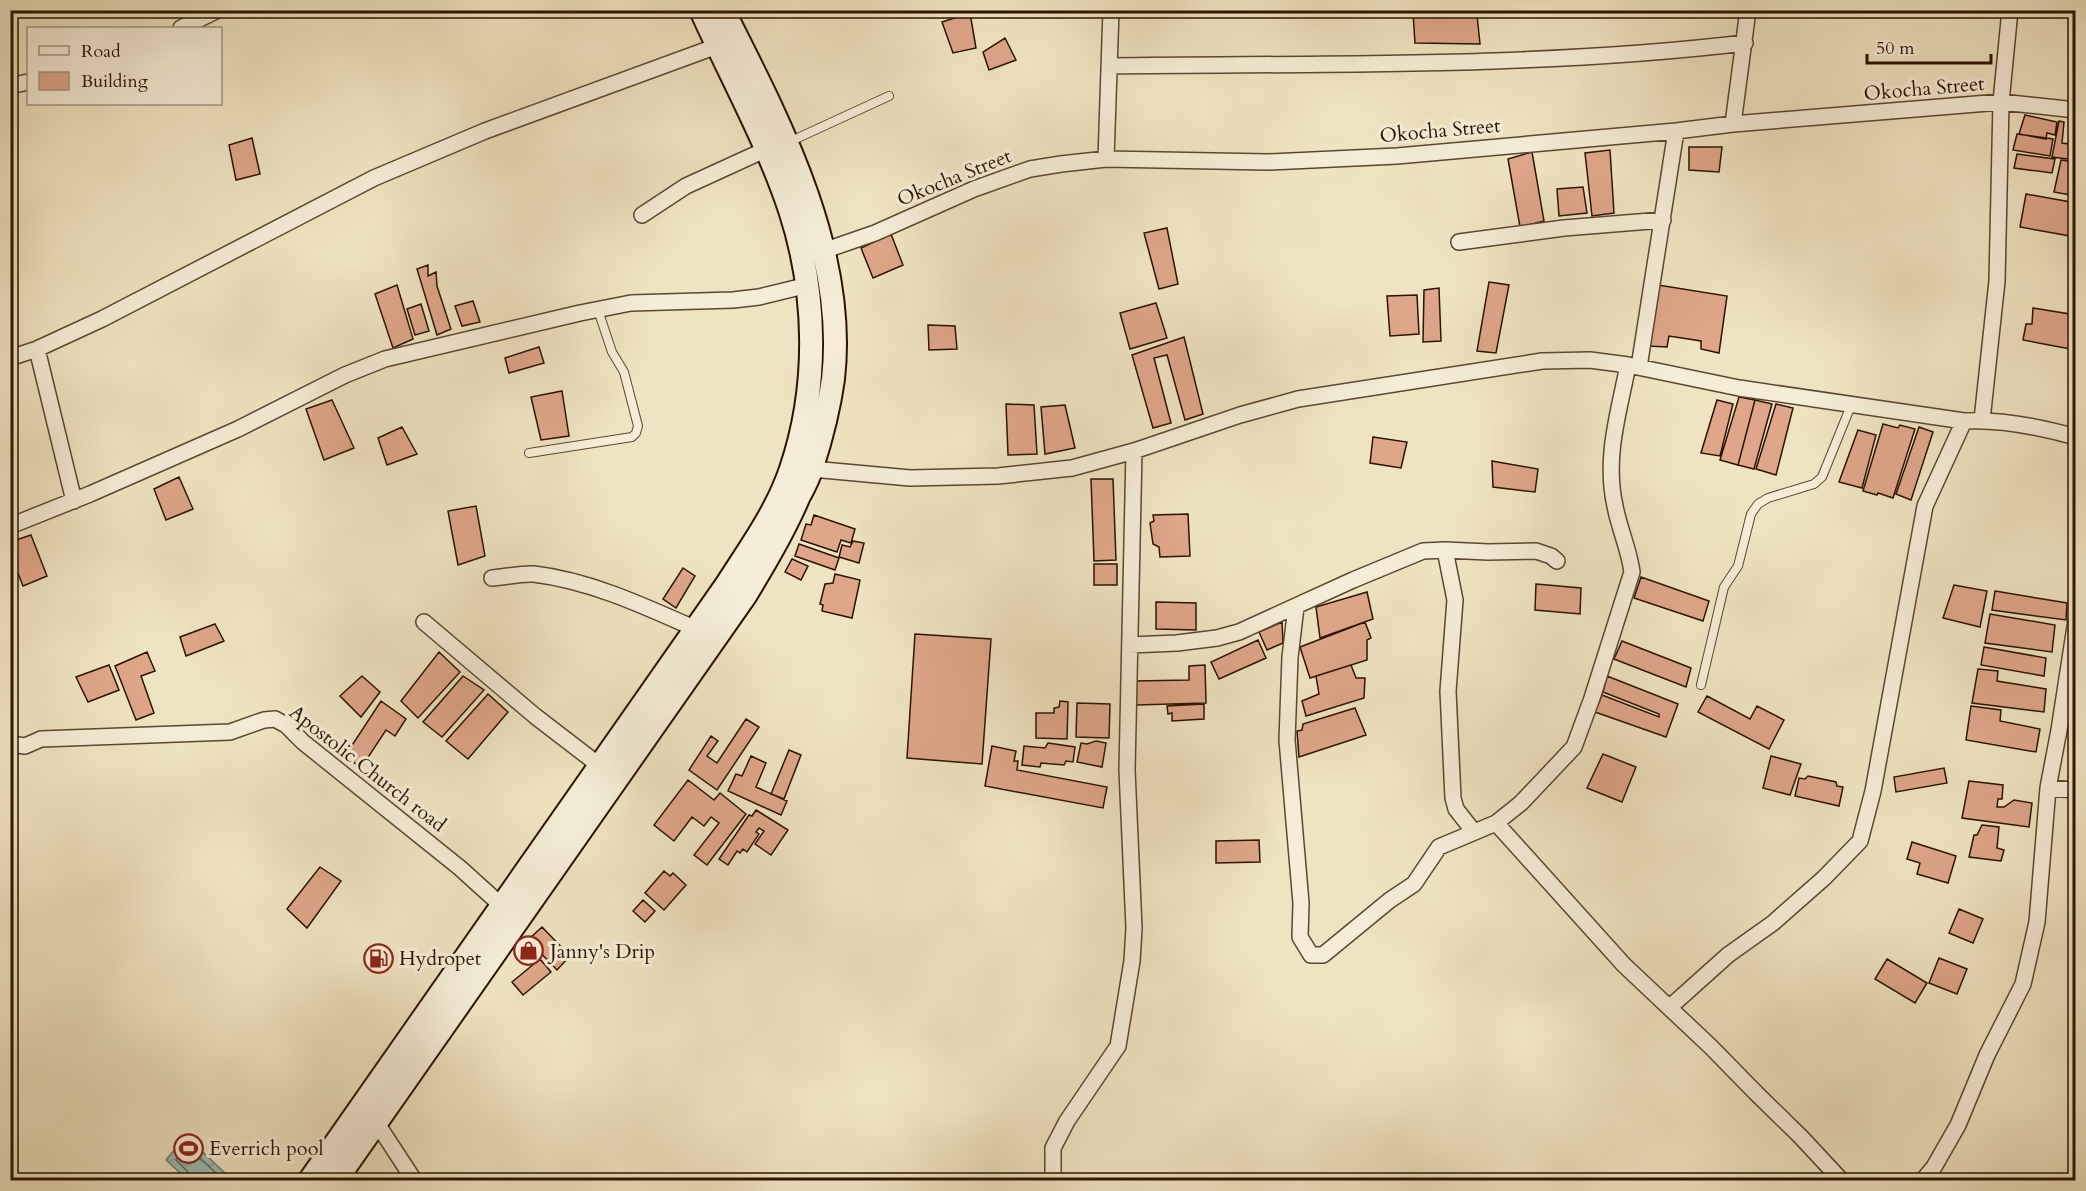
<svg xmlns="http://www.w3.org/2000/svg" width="2086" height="1191" font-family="Cardo,serif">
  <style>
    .water { fill: url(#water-waves); stroke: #6d7a6e; stroke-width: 1.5 }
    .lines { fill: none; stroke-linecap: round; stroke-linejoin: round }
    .shore { stroke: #62685c; stroke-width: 1.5 }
    .building { fill: #dfa68a; stroke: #2a1300; stroke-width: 1.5 }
    .lane-casing { stroke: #5b4730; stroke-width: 10 }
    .street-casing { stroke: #5b4730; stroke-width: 18 }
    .secondary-casing { stroke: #2a1300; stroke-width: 26 }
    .lane { stroke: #f5edd7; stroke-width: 8 }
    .street { stroke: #f5edd7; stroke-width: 15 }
    .secondary { stroke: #f5edd7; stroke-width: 22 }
    .labels { text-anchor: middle; stroke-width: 6; stroke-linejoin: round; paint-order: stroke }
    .street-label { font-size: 20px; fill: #2a1300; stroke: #f5edd7 }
    .poi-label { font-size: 20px; fill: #2a1300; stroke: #f5edd7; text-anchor: start }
  </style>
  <defs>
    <pattern id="water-waves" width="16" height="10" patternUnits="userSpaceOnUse" patternTransform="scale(1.5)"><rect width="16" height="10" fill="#9abeb7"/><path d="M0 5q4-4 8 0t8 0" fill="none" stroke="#85a29c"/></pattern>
  </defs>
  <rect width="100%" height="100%" fill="#efe4c1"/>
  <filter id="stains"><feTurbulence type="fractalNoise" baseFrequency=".00333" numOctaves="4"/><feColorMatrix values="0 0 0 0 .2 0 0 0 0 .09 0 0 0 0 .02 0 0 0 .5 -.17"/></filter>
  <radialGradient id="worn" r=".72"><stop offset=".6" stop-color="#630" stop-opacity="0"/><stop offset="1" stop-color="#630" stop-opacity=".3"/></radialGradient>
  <path class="water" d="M186 1136 226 1174 221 1180H188L166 1160Z"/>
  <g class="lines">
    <path class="shore" d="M192 1180 190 1174 176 1160 187 1146 216 1173V1180"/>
  </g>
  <path class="building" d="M970 13 976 48 953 53 942 22Z
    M1413 13 1477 15 1480 44 1415 43Z
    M1005 38 1016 60 989 70 983 52Z
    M2025 115 2057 122 2055 135 2047 133 2046 139 2019 134Z
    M2059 121 2064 122 2062 143 2076 145V160L2052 157Z
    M2017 134 2053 139 2050 156 2013 150Z
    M252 138 260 174 236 180 229 145Z
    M1689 147H1722L1719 172 1689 170Z
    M1610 150 1614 213 1592 216 1585 153Z
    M1532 152 1544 221 1520 227 1508 159Z
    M2017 154 2055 159 2052 173 2014 168Z
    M2061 160 2076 162V196L2054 192Z
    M1583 187 1587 213 1559 216 1557 189Z
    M2026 194 2076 203V237L2020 227Z
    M1167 228 1178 284 1159 289 1144 233Z
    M891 234 903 265 873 278 861 248Z
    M428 265V276L436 272 437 286 451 329 437 335 417 269Z
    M1489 282 1509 285 1496 353 1477 351Z
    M397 285 413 339 393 348 375 294Z
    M1658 285 1727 296 1719 353 1701 349V341L1669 336 1667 347 1648 346Z
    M1439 288 1441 341 1423 342 1424 290Z
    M1417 295 1419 334 1390 336 1387 296Z
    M473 301 480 322 462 326 455 306Z
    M1156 303 1167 338 1130 349 1120 313Z
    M421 304 429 331 415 335 407 309Z
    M2033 308 2076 315V350L2023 340 2026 324H2032Z
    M928 325 955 326 957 349 929 350Z
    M1184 337 1203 414 1185 420 1167 355 1154 358 1171 423 1153 428 1132 355Z
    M539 347 544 363 509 373 505 358Z
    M562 391 569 436 541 440 531 397Z
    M1739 397 1755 400 1738 465 1720 460Z
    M332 400 354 448 324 460 306 409Z
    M1717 400 1733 404 1720 456 1701 453Z
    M1755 400 1772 404 1754 469 1738 465Z
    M1006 404 1034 405 1037 454 1008 455Z
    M1776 404 1793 408 1776 475 1756 469Z
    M1065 405 1075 448 1045 454 1041 407Z
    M1883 424 1898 428 1900 425 1915 429 1893 498 1878 493 1877 495 1863 491Z
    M402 427 417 454 387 465 378 438Z
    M1919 427 1933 432 1911 500 1896 494Z
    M1858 430 1876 435 1862 488 1839 482Z
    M1373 437 1407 442 1401 468 1370 463Z
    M1492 461 1538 469 1535 492 1493 487Z
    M179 477 193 509 166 520 154 489Z
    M1091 479H1113L1116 560 1094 561Z
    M476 506 485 556 458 565 448 511Z
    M1188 514 1190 556 1160 557 1159 547 1153 544 1150 523 1154 521 1153 515Z
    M814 515 855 529 851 543 841 540 837 552 801 540 806 524 811 525Z
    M31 535 47 576 23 586 10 552V542Z
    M853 541 864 543 859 563 839 557 842 545 850 547Z
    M799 544 839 558 835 570 795 556Z
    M792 559 808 566 801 580 785 572Z
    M1094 564H1117V585H1094Z
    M683 568 695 576 676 608 663 599Z
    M835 574 860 580 852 618 822 611 823 605 820 604 825 584 833 583Z
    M1641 577 1709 601 1703 621 1634 598Z
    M1536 584 1581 588 1580 614 1535 610Z
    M1954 585 1987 591 1980 627 1943 618Z
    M1995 591 2067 603 2066 620 1992 610Z
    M1367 592 1373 619 1320 638 1316 607Z
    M1156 602 1196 603V630L1156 629Z
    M1990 614 2055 625 2052 652 1985 643Z
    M1282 622 1283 643 1267 650 1259 632Z
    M1365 622 1371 638 1367 640V660L1310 678 1300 647Z
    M215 624 224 641 186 656 180 637Z
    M915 634 991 639 982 764 907 758Z
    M1258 640 1266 658 1219 679 1211 662Z
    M1622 641 1691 668 1686 687 1614 659Z
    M1984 647 2046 658 2044 676 1981 665Z
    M147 652 155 671 141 676 154 713 136 720 115 666Z
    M439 652 460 672 418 718 401 701Z
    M109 665 119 690 88 702 76 677Z
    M1205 665 1206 703 1136 705 1135 681 1189 680V666Z
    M1351 665 1356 678H1365L1364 698 1306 716 1302 701 1319 694 1316 676Z
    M1978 669 1998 671 1997 681 2046 689 2044 712 1972 703Z
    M362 676 380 692 361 717 340 696Z
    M463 676 484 690 442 737 423 722Z
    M1607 676 1678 704 1666 737 1595 712 1602 695 1659 717V714L1603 692Z
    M488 694 508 712 468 759 446 741Z
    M1707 696 1750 719 1757 706 1784 720 1769 749 1698 712Z
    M381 701 406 719 395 736 386 730 361 768 345 756Z
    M1060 701 1068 702 1067 739 1036 738V713H1054V708L1059 707Z
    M1077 703 1110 704 1109 738 1076 737Z
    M1204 704V719L1172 721V713L1168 714 1167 706Z
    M1971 706 2001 710 2000 721 2040 729 2036 752 1966 740Z
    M1355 708 1366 735 1299 757 1297 731 1302 730 1303 724Z
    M746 719 759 727 717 790 689 770 711 736 718 741 707 756 717 763Z
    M1096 741 1106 743 1102 767 1077 762 1081 743 1087 744Z
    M1048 743 1075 747 1073 762 1066 761 1064 765 1041 763 1040 767 1022 765 1024 746 1045 748Z
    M992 746 1016 751 1014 761H1018L1017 770 1107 787 1103 808 985 786Z
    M789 750 801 755 784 799 771 794Z
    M1603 754 1636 767 1622 802 1587 788Z
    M751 756 766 763 756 787 787 801 781 815 728 791 736 774 742 776Z
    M1771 756 1801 764 1790 795 1763 788Z
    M1944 768 1947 783 1896 792 1894 777Z
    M1808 776 1836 782 1837 786 1843 787 1839 806 1795 796 1799 778 1805 779Z
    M688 780 714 800 720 793 746 814 707 865 694 855 719 823 711 817 704 826 692 817 674 841 654 825Z
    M1969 781 2003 785 2002 799H1998L1997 807H2004L2014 800 2032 803 2029 827 1962 818Z
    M756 810 788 830 771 855 755 844 764 831 759 828 756 832 759 834 747 852 743 849 740 853 737 851 728 865 719 859 749 815 752 816Z
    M1982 825 1999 827 1997 848 2004 850 2001 861 1969 857 1974 835H1977Z
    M1259 840 1260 862 1216 863V841Z
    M1912 842 1956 856 1948 883 1917 874 1920 863 1907 859Z
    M320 867 341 881 307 928 287 909Z
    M664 871 670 876 673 873 686 885 664 910 645 893Z
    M643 900 655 911 645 922 633 911Z
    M1959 909 1983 919 1973 943 1949 933Z
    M542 927 570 956 557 970 528 940Z
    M1939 958 1967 969 1957 994 1929 983Z
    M540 959 551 972 523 995 512 982Z
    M1887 959 1927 983 1915 1003 1875 979Z"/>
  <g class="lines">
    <defs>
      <path id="lane" d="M789 142 889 96
        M529 453 632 437 636 433 638 426 624 372 612 352 598 310
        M1701 685 1724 587 1738 566 1751 514 1758 504 1768 498 1814 484 1822 477 1852 403"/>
      <path id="street" d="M181 28 218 10
        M1110 66C1322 63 1534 68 1745 43
        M10 86 28 82
        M1733 124 1748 10
        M1106 159 1111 10
        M642 215 686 186 767 149
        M1459 242 1564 228 1663 220
        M823 251 875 233 974 189 1030 169 1061 164 1106 159 1268 162 1397 156 1676 131 1733 124 2001 102 2076 110
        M37 349 74 501
        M10 358 37 349 102 319 374 178 485 131 717 46
        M1639 367 1676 131
        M1982 420 1997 281 2001 102 2010 10
        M812 469 910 478 998 476 1072 468 1134 451 1240 415 1298 399 1542 361 1590 360 1628 365 1739 388 1964 421C2000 419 2040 427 2076 437
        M10 526 90 494 238 429 345 375 385 359 580 313 631 303 733 300 759 297 808 285
        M1445 550 1455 600 1448 691 1453 798 1456 809 1474 832
        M492 578C506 577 521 573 534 574 591 581 644 606 696 629
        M1296 607 1290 657 1287 740 1301 903 1300 937 1311 955H1323L1390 900 1414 884 1439 847 1496 823 1521 803 1574 747 1592 698 1632 572C1629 549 1619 528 1615 506 1604 457 1619 412 1628 365
        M424 622 535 716 600 766
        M1130 645 1177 643 1217 638 1239 632 1353 580 1423 551 1445 550 1488 552 1536 551 1551 556 1557 561
        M10 744 25 746 41 739 230 732 264 720 275 719 286 725 303 742 460 868 502 906
        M2048 788 2076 790
        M1496 823 1624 965 1711 1047 1756 1093 1801 1137 1841 1180
        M1670 1007 1728 955 1773 923 1824 878 1860 841 1873 791 1925 506 1964 421
        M376 1122 414 1180
        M1053 1180V1148L1067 1121 1118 1046 1132 961 1134 928 1127 770 1134 451
        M1923 1180 1934 1167 1958 1125 1987 1055 2023 984 2037 922 2048 788 2059 730 2076 620"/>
      <path id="secondary" d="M310 1180 727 584C750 548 777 511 791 469 819 386 817 293 790 210 767 141 731 77 701 10
        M336 1180 745 596C765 563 784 531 799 496 804 487 809 477 812 467 821 439 829 408 833 379 848 251 779 121 723 10"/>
    </defs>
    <use href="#lane" class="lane-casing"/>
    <use href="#street" class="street-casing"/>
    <use href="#secondary" class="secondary-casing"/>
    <use href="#lane" class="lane"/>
    <use href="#street" class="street"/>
    <use href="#secondary" class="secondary"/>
  </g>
  <defs>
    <symbol id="shop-ring" viewBox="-11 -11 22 22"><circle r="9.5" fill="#f5edd7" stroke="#8f2418" stroke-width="1.5"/><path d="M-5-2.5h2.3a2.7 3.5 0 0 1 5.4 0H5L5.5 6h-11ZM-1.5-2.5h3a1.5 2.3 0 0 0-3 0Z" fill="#8f2418"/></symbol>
    <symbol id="fuel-ring" viewBox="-11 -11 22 22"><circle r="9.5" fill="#f5edd7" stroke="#8f2418" stroke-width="1.5"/><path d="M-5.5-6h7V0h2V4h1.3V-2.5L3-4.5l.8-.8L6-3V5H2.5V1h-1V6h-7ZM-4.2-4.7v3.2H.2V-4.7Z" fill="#8f2418"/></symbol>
    <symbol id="stadium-ring" viewBox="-11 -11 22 22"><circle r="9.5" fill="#f5edd7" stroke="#8f2418" stroke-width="1.5"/><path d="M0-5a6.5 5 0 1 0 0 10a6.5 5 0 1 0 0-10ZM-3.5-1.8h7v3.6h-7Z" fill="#8f2418"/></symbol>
  </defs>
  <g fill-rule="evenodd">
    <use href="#shop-ring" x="512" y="934" width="33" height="33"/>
    <use href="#fuel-ring" x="362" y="942" width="33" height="33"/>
    <use href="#stadium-ring" x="172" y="1132" width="33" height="33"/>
  </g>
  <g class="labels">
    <g class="street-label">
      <text transform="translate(1924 88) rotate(-5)" y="7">Okocha Street</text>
      <text transform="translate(1440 130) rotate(-5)" y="7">Okocha Street</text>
      <text transform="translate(954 177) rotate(-22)" y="7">Okocha Street</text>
      <text transform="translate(368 768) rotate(38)" y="7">Apostolic Church road</text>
    </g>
    <g class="poi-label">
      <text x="550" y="958">Janny's Drip</text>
      <text x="399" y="965">Hydropet</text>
      <text x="209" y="1155">Everrich pool</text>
    </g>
  </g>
  <rect width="2086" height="1191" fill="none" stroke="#efe4c1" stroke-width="36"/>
  <rect x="12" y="12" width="2062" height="1167" fill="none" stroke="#2a1300" stroke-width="3"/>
  <rect x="18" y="18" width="2050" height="1155" fill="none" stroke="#2a1300" stroke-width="1.5"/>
  <rect x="27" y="27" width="195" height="78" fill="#f5edd7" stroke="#a49681" stroke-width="1.5"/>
  <rect x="39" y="46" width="30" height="9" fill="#f5edd7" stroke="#a49681" stroke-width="1.5"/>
  <text x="81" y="57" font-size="18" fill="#2a1300">Road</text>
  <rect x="39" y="72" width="30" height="18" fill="#dfa68a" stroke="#a49681" stroke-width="1.5"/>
  <text x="81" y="87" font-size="18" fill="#2a1300">Building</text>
  <path d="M1867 54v9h124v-9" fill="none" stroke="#2a1300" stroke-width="3"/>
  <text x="1876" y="54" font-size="18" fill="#2a1300" stroke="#f5edd7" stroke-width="4.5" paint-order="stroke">50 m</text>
  <rect width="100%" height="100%" filter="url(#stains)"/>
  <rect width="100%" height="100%" fill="url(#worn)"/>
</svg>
